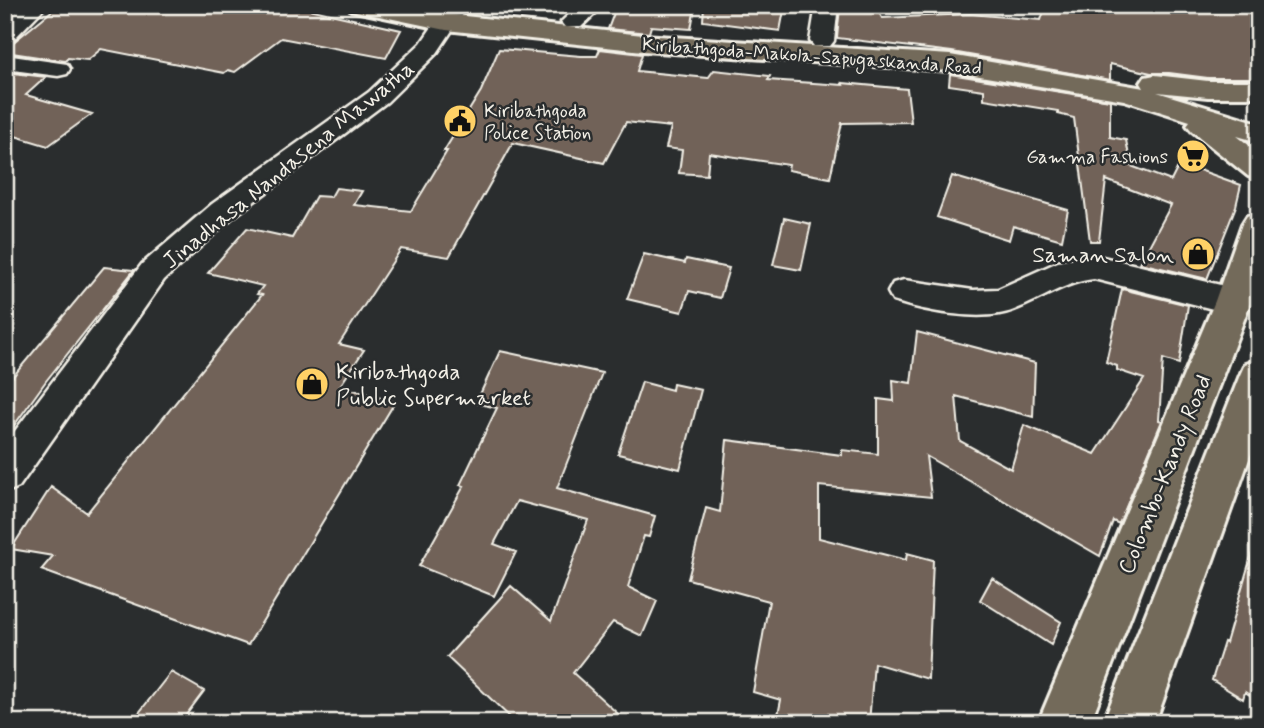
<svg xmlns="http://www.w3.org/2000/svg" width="1264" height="728" font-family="Mynerve,sans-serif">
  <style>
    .building { fill: #716258; stroke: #f4f1e8; stroke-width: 2 }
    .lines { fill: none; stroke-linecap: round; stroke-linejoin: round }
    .minor-casing { stroke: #f4f1e8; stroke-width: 5 }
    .major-casing { stroke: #f4f1e8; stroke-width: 6 }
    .highway-casing { stroke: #f4f1e8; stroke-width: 6 }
    .minor { fill: #2a2d2e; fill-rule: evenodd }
    .major { fill: #736b5a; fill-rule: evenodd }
    .highway { fill: #736b5a; fill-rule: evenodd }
    .labels { text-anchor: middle; stroke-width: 5; stroke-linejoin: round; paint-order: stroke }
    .far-street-label { font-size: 19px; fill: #f4f1e8; stroke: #2a2d2e }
    .far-poi-label { font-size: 19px; fill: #f4f1e8; stroke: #2a2d2e; text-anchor: start }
    .street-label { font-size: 23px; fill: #f4f1e8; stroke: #2a2d2e }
    .poi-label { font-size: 23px; fill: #f4f1e8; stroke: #2a2d2e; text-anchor: end }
  </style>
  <rect width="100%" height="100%" fill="#2a2d2e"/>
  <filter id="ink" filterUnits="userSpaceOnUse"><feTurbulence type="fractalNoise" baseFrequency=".0143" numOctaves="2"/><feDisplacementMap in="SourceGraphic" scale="14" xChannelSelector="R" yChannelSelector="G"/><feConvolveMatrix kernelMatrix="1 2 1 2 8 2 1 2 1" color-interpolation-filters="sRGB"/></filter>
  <g filter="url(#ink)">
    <path class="building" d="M59 5H291L401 30 386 58 281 38 235 72 228 70 224 73 101 49 88 60 68 58 65 61 5 52V49Z
      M617 5H675L695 7 691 29 651 26 649 33 608 29Z
      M704 5H785L780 31 703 21Z
      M849 5H875L882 18 970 14 1041 20 1046 5H1081L1113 12 1114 5H1259L1250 42 1259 44V78H1208L1169 73H1151L1110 64V80L952 52 837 38 840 7H851Z
      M499 49 581 56H597L600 49 642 54 637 71 708 78 714 70 770 76 768 80 843 85 842 83 907 89 911 122 842 123 830 178 788 170 789 165 709 153 707 175 679 173 682 150 666 148 671 127 626 122 604 163 513 143 449 257 401 249 339 344 364 350 340 386 395 402 248 645 41 570 53 556 11 549 51 487 87 513 262 295 257 294 263 286 208 273 247 228 292 238 316 196 331 197 336 188 362 191 354 205 411 211 447 151H444L481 91Z
      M5 72 46 77 26 95 92 114 48 146 5 133Z
      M950 74 1110 100V137L1126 140 1131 166 1171 181 1180 163 1241 185 1236 206 1207 279 1140 263 1171 205 1106 180 1099 241H1090L1074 118 1058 114V111L984 99V90L949 85Z
      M952 176 1068 210 1062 240 1013 226 1009 240 937 217Z
      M784 218 811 224 801 270 773 265Z
      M644 254 685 263 686 259 729 268 720 298 689 291 682 312 627 299Z
      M104 267 134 270 46 381 5 438V386Z
      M1122 289 1188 305 1179 364 1163 359 1159 420 1162 421 1119 524 1113 521 1100 556 926 456 931 497 819 486V538L906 560 907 553 933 560 928 679 874 663 869 723H803L778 715 781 700 753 692 769 601 688 579 706 508 720 512 727 440 842 455V450L878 454V399L894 401 893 380 911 383 917 332 1035 363 1033 417 956 396 960 441 1011 469 1024 425 1095 454 1144 379 1117 370V366L1106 362Z
      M500 351 602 373 557 488 655 516 649 537 644 536 628 587 657 601 642 636 613 622 573 673 628 723H516L447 657 511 586 551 621 588 520 517 501 494 544 516 552 494 596 419 566 464 486 460 485 497 408 476 403Z
      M642 382 672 390 673 384 701 390 680 469 618 454Z
      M1252 553 1259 554V701L1245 692 1243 699 1212 680 1224 642 1226 643Z
      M992 578 1061 622 1051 645 980 600Z
      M171 672 204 691 180 723H131Z"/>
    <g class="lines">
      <defs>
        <path id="minor" d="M23 5H47L13 40 5 42V22Z
          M447 5H469L437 53 387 102 232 218 164 280 19 487 5 493V444L142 264 212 204 369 92 421 43Z
          M579 5H604L581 27H565L561 22Z
          M816 5H838L834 41 830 46H814L810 41Z
          M5 55 67 64 70 69 67 74 58 76 5 69Z
          M1094 255 1233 288 1245 292 1249 301 1245 310 1233 314 1094 279C1065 282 1042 299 1014 310 982 323 925 311 893 301L888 292 893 283 904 280 973 290 998 289 1058 262Z"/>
        <path id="major" d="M348 5H399L446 14 643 35 950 55 1144 88 1141 83 1145 77 1155 75 1208 81H1259V97H1208L1157 92 1259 123V142L1237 136 1259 153V179L1248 176 1192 131 1187 125 1190 121 1124 100 950 71 643 51 446 30 360 12 351 10Z"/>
        <path id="highway" d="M1259 212V277L1251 301 1090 723H1038L1215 301 1242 224 1247 216Z
          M1259 359V431L1155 723H1103L1240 375 1245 364Z"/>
      </defs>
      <use href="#minor" class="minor-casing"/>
      <use href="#major" class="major-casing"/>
      <use href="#highway" class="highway-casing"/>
      <use href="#minor" class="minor"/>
      <use href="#major" class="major"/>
      <use href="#highway" class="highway"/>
    </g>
  </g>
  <defs>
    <symbol id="civic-disc" viewBox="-11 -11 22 22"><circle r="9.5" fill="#ffd166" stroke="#2a2d2e"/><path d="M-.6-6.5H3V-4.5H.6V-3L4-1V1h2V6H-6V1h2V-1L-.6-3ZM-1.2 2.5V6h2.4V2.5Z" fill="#111"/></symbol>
    <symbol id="supermarket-disc" viewBox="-11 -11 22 22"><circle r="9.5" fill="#ffd166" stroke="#2a2d2e"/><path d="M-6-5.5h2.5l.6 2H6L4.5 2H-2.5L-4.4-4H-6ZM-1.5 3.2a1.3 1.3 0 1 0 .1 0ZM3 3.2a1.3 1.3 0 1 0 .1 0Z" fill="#111"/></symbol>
    <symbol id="shop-disc" viewBox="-11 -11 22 22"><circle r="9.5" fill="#ffd166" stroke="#2a2d2e"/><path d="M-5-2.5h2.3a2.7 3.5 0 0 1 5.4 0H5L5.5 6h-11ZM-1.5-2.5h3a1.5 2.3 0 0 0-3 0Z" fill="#111"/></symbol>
  </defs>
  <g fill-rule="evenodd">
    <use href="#civic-disc" x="441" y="102" width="38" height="38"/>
    <use href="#supermarket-disc" x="1174" y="137" width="38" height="38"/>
    <use href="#shop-disc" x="1179" y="235" width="38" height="38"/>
    <use href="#shop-disc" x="293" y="365" width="38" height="38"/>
  </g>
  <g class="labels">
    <g class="far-street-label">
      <text transform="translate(812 55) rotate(4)" y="7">Kiribathgoda-Makola-Sapugaskanda Road</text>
    </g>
    <g class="far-poi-label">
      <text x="484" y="117">Kiribathgoda<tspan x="484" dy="22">Police Station</tspan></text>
      <text x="1168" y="163" text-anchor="end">Gamma Fashions</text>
    </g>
    <g class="street-label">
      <text transform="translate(288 164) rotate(-39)" y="8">Jinadhasa Nandasena Mawatha</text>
      <text transform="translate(1164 474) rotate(-68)" y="8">Colombo-Kandy Road</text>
    </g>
    <g class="poi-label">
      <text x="1174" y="262">Saman Salon</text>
      <text x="336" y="379" text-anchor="start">Kiribathgoda<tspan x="336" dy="26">Public Supermarket</tspan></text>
    </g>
  </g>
  <rect width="1264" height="728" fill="none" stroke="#2a2d2e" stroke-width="28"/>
  <rect x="14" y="14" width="1236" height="700" fill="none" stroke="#f4f1e8" stroke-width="2.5" filter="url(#ink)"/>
</svg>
